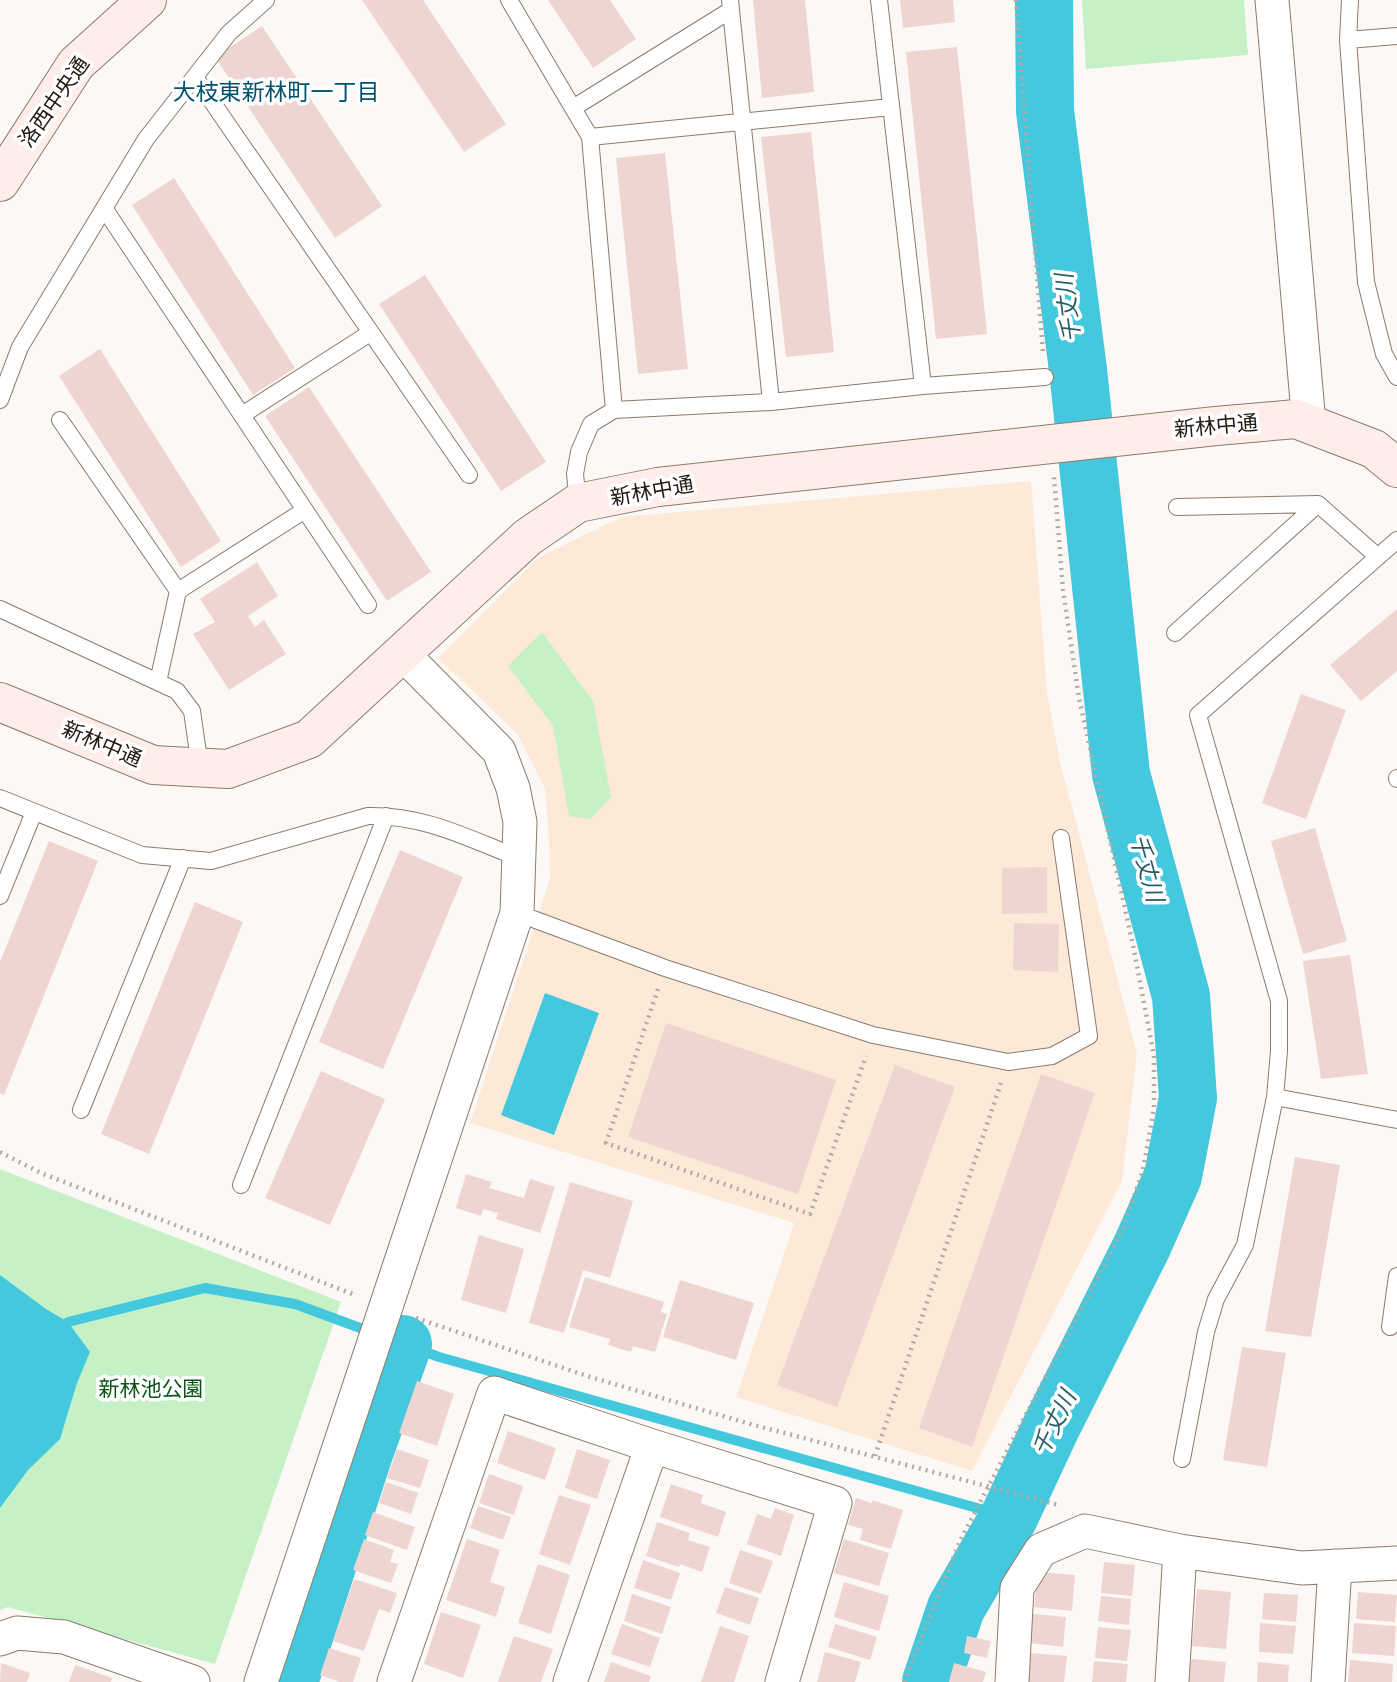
<svg xmlns="http://www.w3.org/2000/svg" width="1397" height="1682" font-family="Barlow,'Noto Sans JP',sans-serif">
  <style>
    .built { fill: #fde9d7 }
    .green { fill: #c6f0c5 }
    .water { fill: #44c8de }
    .lines { fill: none; stroke-linecap: round; stroke-linejoin: round }
    .stream { stroke: #44c8de; stroke-width: 10 }
    .river { stroke: #44c8de; stroke-width: 58 }
    .building { fill: #efd5d1 }
    .lane-casing { stroke: #8c7b6d; stroke-width: 18 }
    .street-casing { stroke: #8c7b6d; stroke-width: 35 }
    .secondary-casing { stroke: #8c7b6d; stroke-width: 40 }
    .path { stroke: #b0aba7; stroke-width: 4.5; stroke-dasharray: 2 5; stroke-linecap: butt }
    .lane { stroke: #fff; stroke-width: 16 }
    .street { stroke: #fff; stroke-width: 33 }
    .secondary { stroke: #feede9; stroke-width: 38 }
    .labels { text-anchor: middle; stroke-width: 7; stroke-linejoin: round; paint-order: stroke }
    .street-label { font-size: 21px; fill: #201914; stroke: #fff }
    .park-label { font-size: 21px; fill: #0c5516; stroke: #fff }
    .neighbourhood-label { font-size: 23px; fill: #00516b; stroke: #fff }
    .water-label { font-size: 23px; font-style: italic; fill: #275d67; stroke: #fff }
  </style>
  <rect width="100%" height="100%" fill="#fcf8f5"/>
  <path class="built" d="M1031 481 1047 693 1060 762 1137 1053 1122 1181 972 1471 736 1397 794 1223 470 1123 550 878 549 837 545 789 518 735 438 658 538 558 621 517Z"/>
  <path class="green" d="M1082 0H1244L1248 55 1086 69Z
    M542 632 593 701 611 797 591 819 569 816 553 726 508 666Z
    M0 1169 341 1302 215 1664 8 1607 0 1610Z"/>
  <path class="water" d="M545 993 599 1013 554 1135 501 1115Z
    M0 1275 46 1309 68 1322 90 1352 77 1383 60 1439 28 1470 0 1508Z"/>
  <g class="lines">
    <path class="stream" d="M68 1322 205 1288 295 1304 439 1357 1009 1517"/>
    <path class="river" d="M289 1682 364 1453 403 1344
      M931 1682 956 1608 1009 1517 1051 1427 1142 1246 1173 1176 1188 1098 1181 996 1121 774 1078 370 1045 111 1044 0"/>
  </g>
  <path class="building" d="M362 0H423L506 124 464 152Z
    M548 0H610L636 39 593 68Z
    M753 0H805L814 92 762 98Z
    M900 0H953L955 22 903 28Z
    M262 26 382 206 335 238 215 57Z
    M957 47 987 334 936 339 906 52Z
    M811 132 834 352 786 357 761 137Z
    M665 153 688 369 638 374 616 158Z
    M174 178 295 368 253 395 132 205Z
    M425 275 546 462 501 491 379 304Z
    M100 349 221 541 181 567 59 376Z
    M309 387 431 572 387 601 265 416Z
    M257 562 278 596 248 616 255 627 264 620 286 654 229 690 193 634 215 622 200 599Z
    M1397 609V671L1361 701 1330 665Z
    M1301 694 1346 710 1306 819 1262 803Z
    M1315 828 1347 941 1303 954 1271 841Z
    M49 841 98 861 4 1095 0 1093V962Z
    M400 850 463 877 383 1069 319 1042Z
    M1047 867V913L1002 914V868Z
    M195 902 243 922 149 1154 101 1134Z
    M1014 923 1059 924 1058 972 1013 970Z
    M1350 955 1368 1074 1321 1079 1303 961Z
    M666 1023 836 1080 798 1194 628 1137Z
    M895 1065 955 1087 837 1407 777 1385Z
    M321 1071 385 1099 330 1225 265 1198Z
    M1041 1074 1095 1093 972 1447 919 1428Z
    M1295 1157 1340 1165 1311 1337 1265 1331Z
    M466 1174 492 1182 489 1188 524 1198 530 1179 555 1187 540 1233 496 1219 498 1213 483 1209 481 1216 456 1208Z
    M570 1182 633 1201 610 1278 583 1270 564 1333 529 1323Z
    M479 1235 524 1249 506 1313 461 1300Z
    M585 1277 664 1302 661 1312 667 1314 655 1352 633 1346 631 1352 608 1345 610 1339 569 1327Z
    M680 1280 754 1303 736 1360 663 1337Z
    M1242 1347 1286 1353 1267 1467 1223 1460Z
    M417 1381 454 1394 437 1446 399 1433Z
    M508 1431 556 1448 545 1480 497 1463Z
    M397 1449 429 1460 420 1488 387 1478Z
    M577 1449 610 1460 597 1499 565 1488Z
    M489 1474 523 1486 514 1515 479 1503Z
    M386 1482 418 1493 411 1514 379 1503Z
    M671 1484 703 1495 701 1503 726 1512 718 1537 660 1517Z
    M559 1495 591 1505 570 1565 539 1554Z
    M856 1498 872 1503V1500L903 1510 891 1549 860 1540 863 1529 848 1525Z
    M478 1506 511 1517 503 1540 470 1528Z
    M775 1508 794 1515 781 1556 747 1544 757 1514 771 1519Z
    M373 1512 415 1527 407 1550 365 1535Z
    M657 1522 690 1533 688 1540 710 1547 702 1572 680 1564 679 1567 646 1556Z
    M364 1539 394 1550 390 1562 398 1564 391 1583 353 1570Z
    M467 1539 500 1550 490 1582 505 1587 496 1617 446 1600Z
    M844 1539 889 1553 879 1586 834 1573Z
    M740 1550 773 1561 761 1594 729 1583Z
    M643 1560 680 1573 671 1600 634 1588Z
    M1104 1562 1135 1565 1132 1596 1101 1593Z
    M538 1564 570 1575 551 1634 518 1623Z
    M1038 1572 1075 1575 1072 1611 1034 1607Z
    M354 1579 397 1593 390 1613 379 1609 364 1651 333 1641Z
    M844 1582 889 1596 879 1631 834 1617Z
    M725 1587 759 1598 750 1625 716 1613Z
    M1197 1589 1231 1592 1226 1649 1192 1646Z
    M1358 1592 1397 1595 1395 1622 1356 1619Z
    M1264 1593 1298 1595 1296 1622 1262 1619Z
    M632 1594 671 1607 662 1634 624 1621Z
    M1101 1596 1131 1599 1129 1625 1098 1621Z
    M441 1612 481 1625 463 1678 424 1664Z
    M1033 1614 1066 1617 1063 1647 1030 1643Z
    M1260 1623 1296 1626 1293 1654 1259 1652Z
    M1354 1623 1396 1626 1394 1656 1352 1653Z
    M622 1624 660 1638 650 1667 611 1654Z
    M835 1624 877 1637 870 1660 828 1647Z
    M720 1626 749 1636 734 1682H701Z
    M1098 1627 1131 1630 1127 1661 1095 1658Z
    M514 1636 553 1649 541 1682H498Z
    M967 1636 991 1641 987 1658 964 1653Z
    M329 1648 361 1658 353 1682H340L320 1675Z
    M825 1652 861 1662 855 1682H817Z
    M1030 1653 1067 1656 1064 1682H1027Z
    M1191 1659 1226 1662 1224 1682H1189Z
    M1350 1660 1393 1664 1392 1682H1348Z
    M1094 1661 1128 1664 1126 1682H1092Z
    M611 1662 651 1676 649 1682H604Z
    M1258 1662 1289 1665 1288 1682H1257Z
    M1 1663 30 1673 27 1682H0Z
    M954 1663 986 1672 983 1682H949Z
    M75 1665 112 1678 111 1682H69Z"/>
  <g class="lines">
    <defs>
      <path id="lane" d="M509 0 590 137 614 410
        M730 0 771 402
        M879 0 923 386
        M1350 0 1348 40 1366 282 1384 354 1397 377
        M1348 40 1397 36
        M195 77 469 475
        M573 108 731 10
        M590 137 891 107
        M104 208 368 605
        M0 400 20 347 146 139 229 33 266 0
        M242 415 370 333
        M60 420 178 591
        M578 503 575 474 579 452 591 424 614 410 771 402 923 386 1045 377
        M1177 507 1318 504 1378 557
        M0 609 177 691 192 711 200 767
        M1175 633 1318 504
        M158 682 178 591 305 510
        M1397 778V779
        M0 798 142 855 211 861 368 816C425 815 467 838 519 858
        M0 896 34 812
        M517 913 665 968 873 1035 1008 1062 1052 1056 1089 1036 1061 838
        M1275 1097 1397 1120
        M81 1110 183 858
        M241 1185 386 816
        M1390 1327 1397 1276
        M1182 1459 1206 1332 1216 1299 1245 1245 1275 1097 1279 1051V1001L1198 715 1397 540"/>
      <path id="street" d="M1272 0 1309 424
        M0 1639 17 1633 64 1637 193 1682
        M261 1682 517 913 520 822 513 788 499 751 402 653
        M394 1682 494 1393 652 1446 835 1503 782 1682
        M570 1682 652 1446
        M1012 1682 1017 1588 1041 1550 1085 1531 1180 1551 1302 1568 1397 1563
        M1172 1682 1180 1551
        M1328 1682 1335 1566"/>
      <path id="secondary" d="M0 182 76 64 147 0
        M0 702 153 765 228 769 309 739 528 537 578 503 658 487 1216 426 1296 419 1374 449 1397 468"/>
    </defs>
    <use href="#lane" class="lane-casing"/>
    <use href="#street" class="street-casing"/>
    <use href="#secondary" class="secondary-casing"/>
    <path class="path" d="M1016 0 1043 353
      M658 989 606 1143 810 1214 866 1056
      M0 1152 41 1173 355 1295
      M416 1318 587 1376 750 1424 1059 1505
      M875 1456 1001 1083
      M904 1682 960 1541 1122 1231 1143 1170 1154 1108V1056L1134 950 1079 698 1063 590 1054 477"/>
    <use href="#lane" class="lane"/>
    <use href="#street" class="street"/>
    <use href="#secondary" class="secondary"/>
  </g>
  <g class="labels">
    <g class="street-label">
      <text transform="translate(54 102) rotate(-55)" y="7">洛西中央通</text>
      <text transform="translate(1216 426) rotate(-5)" y="7">新林中通</text>
      <text transform="translate(652 491) rotate(-10)" y="7">新林中通</text>
      <text transform="translate(102 744) rotate(23)" y="7">新林中通</text>
    </g>
    <g class="park-label">
      <text x="151" y="1396">新林池公園</text>
    </g>
    <g class="neighbourhood-label">
      <text x="276" y="100">大枝東新林町一丁目</text>
    </g>
    <g class="water-label">
      <text transform="translate(1068 308) rotate(-97)" y="8">千丈川</text>
      <text transform="translate(1147 868) rotate(75)" y="8">千丈川</text>
      <text transform="translate(1054 1423) rotate(-64)" y="8">千丈川</text>
    </g>
  </g>
</svg>
